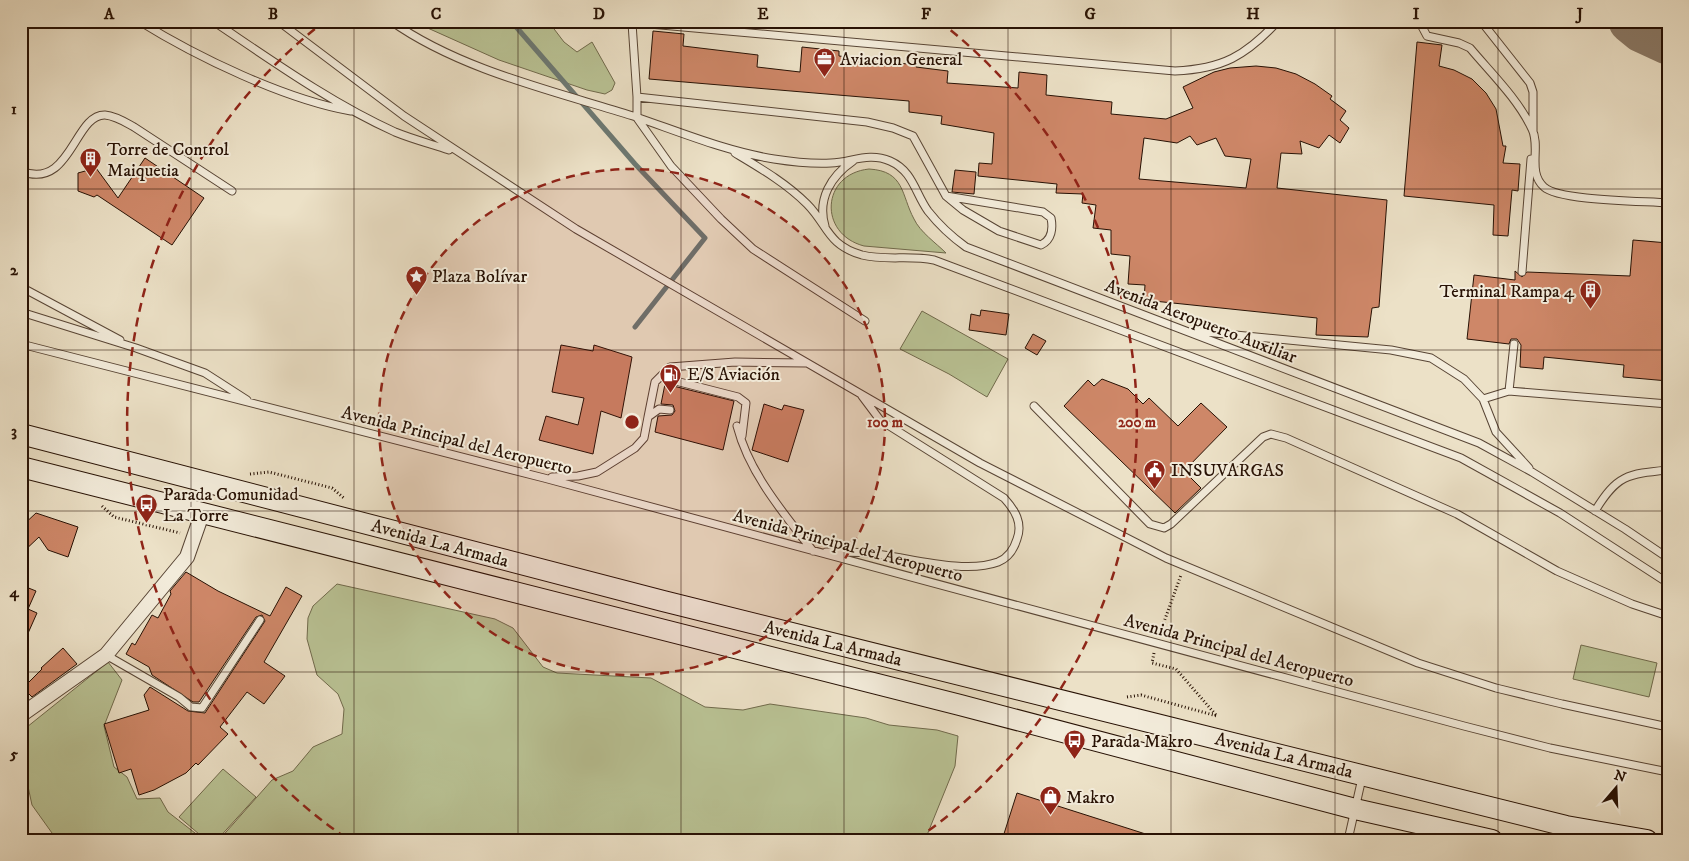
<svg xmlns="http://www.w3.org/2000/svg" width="1689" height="861" font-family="'IM FELL DW Pica',serif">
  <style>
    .green { fill: #b9c294; stroke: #706a4c }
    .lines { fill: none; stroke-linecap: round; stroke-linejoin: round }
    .stream { stroke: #6c7872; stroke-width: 5 }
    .taxiway { stroke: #8a7966; stroke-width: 45 }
    .building { fill: #ce8768; stroke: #271104; fill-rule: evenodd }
    .service-casing { stroke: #584535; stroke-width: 9 }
    .minor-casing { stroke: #584535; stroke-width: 16 }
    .secondary-casing { stroke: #271104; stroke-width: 22 }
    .path { stroke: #271104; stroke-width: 3; stroke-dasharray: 1 2.5; stroke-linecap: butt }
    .service { stroke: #f3ecdb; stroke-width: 7 }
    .minor { stroke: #f3ecdb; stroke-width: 14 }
    .secondary { stroke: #f3ecdb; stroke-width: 20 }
    .grid { fill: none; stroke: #271104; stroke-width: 1; stroke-opacity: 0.55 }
    .ring { fill: none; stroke: #8f2418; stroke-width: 2.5; stroke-dasharray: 9 6 }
    .labels { text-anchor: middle; stroke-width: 4; stroke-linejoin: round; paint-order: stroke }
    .poi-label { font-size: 18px; fill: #271104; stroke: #f3ecdb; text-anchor: start }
    .street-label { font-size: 18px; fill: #271104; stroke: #f3ecdb }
    .centre { fill: #8f2418; stroke: #f3ecdb; stroke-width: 2.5 }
    .ring-label { font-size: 15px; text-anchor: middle; font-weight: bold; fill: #8f2418; stroke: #f3ecdb; stroke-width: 4; stroke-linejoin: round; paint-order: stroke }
    .neatline { fill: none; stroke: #271104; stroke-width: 2 }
    .grid-label { font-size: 16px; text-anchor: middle; font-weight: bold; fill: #271104 }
  </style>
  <rect width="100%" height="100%" fill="#ece1c7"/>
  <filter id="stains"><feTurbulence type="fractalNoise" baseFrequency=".004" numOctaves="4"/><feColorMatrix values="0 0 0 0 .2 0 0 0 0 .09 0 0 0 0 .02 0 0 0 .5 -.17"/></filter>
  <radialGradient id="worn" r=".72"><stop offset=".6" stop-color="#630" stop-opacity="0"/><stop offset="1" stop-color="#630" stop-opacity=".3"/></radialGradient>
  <path class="green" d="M412 21H548L564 42 577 52 592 42 615 83 612 90 605 94 587 90 499 60Z
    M869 169C905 171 901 195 914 219 920 232 936 243 946 253L864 246C818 234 821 174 869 169Z
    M922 311 1008 359 987 397 949 374 900 349Z
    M337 584 495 619 513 628 543 667 557 673 651 678 705 707 743 710 770 704 866 718 889 725 937 730 958 736 955 766 925 840H219L272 780 293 771 313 747 342 734 344 709 338 694 317 675 307 639 308 618 313 606Z
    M1581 645 1657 663 1649 697 1573 679Z
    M108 662 122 680 104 726 114 767 127 777 137 799 160 798 168 812 204 840H57L32 805 21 754V735L27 727Z
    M223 769 256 797 217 840H206L179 817Z"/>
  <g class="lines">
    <path class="stream" d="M511 21 635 164 705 238 635 327"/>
    <path class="taxiway" d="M1631 21 1642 30 1668 42"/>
  </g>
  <path class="building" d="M653 31 684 34 683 46 758 55 757 67 800 72 802 47 839 51V56L916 65V67L948 71 947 83 1018 88 1019 72 1047 75 1046 95 1112 102 1111 114 1166 119 1193 108 1183 87 1214 72 1230 68 1256 66 1276 68 1296 74 1315 84 1332 96 1330 99 1346 111 1340 120 1349 128 1340 143 1329 135 1319 148 1300 141 1302 154 1281 153 1277 188 1387 200 1379 307 1372 308 1368 337 1316 335 1317 318 1144 300 1145 285 1128 284 1130 256 1111 254V230L1093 228 1096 205 1082 203 1083 194 1056 193 1057 184 978 176 979 163 992 164 994 133 941 124 942 116 909 112V101L649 79ZM1190 136 1197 145 1216 138 1225 156 1251 159 1246 188 1139 179 1144 138 1177 143Z
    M1417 42 1442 45 1439 66 1454 70 1472 79 1486 93 1496 109 1503 146H1506L1503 163 1520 164 1518 191 1512 190 1508 236 1493 235 1494 205 1404 196Z
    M145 158 204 198 172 245 97 195 94 197 78 191V173L96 168 118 198Z
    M955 170 976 172 974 194 952 192Z
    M1633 240 1668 243V381L1623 377 1624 365 1544 357 1543 369 1520 367 1521 345 1517 339H1511L1509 344 1467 339 1474 275 1515 280V271L1522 277 1527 272 1630 276Z
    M981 310 1009 314 1006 335 969 330 971 314 980 316Z
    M1033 334 1046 341 1037 355 1025 348Z
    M561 345 593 351 594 345 632 357 621 418 601 411 593 454 539 440 546 416 578 425 584 398 552 392Z
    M1102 379 1128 389 1143 404 1149 398 1178 426 1201 403 1227 427 1184 471 1201 488 1175 513 1064 406 1088 380 1094 386Z
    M665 384 734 401 723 450 655 432 658 416 672 415 675 411 673 405 661 404Z
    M764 404 782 410 784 405 804 410 788 462 752 450Z
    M36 513 78 527 68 557 48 550 39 537 21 554V527Z
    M186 572 218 591 270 616 286 587 302 596 264 662 285 676 264 704 247 692 220 727 228 734 198 765 196 763 186 773 154 790 139 795 131 769 119 773 104 724 149 710 144 695 150 687 188 711 205 713 265 621 262 615 256 617 199 702H193L152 675 149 667 126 654 132 643 135 645 152 615 158 618 171 594 170 591Z
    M21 585 36 591 28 609 37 613 21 649Z
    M63 648 77 664 32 697 23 688 42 669 41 668Z
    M1017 793 1155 837 1154 840H1002Z"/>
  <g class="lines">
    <defs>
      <path id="service" d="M139 21C197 57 284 99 351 111
        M213 21C271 60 331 103 395 132 412 139 431 144 449 150
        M278 21 404 116 576 229 980 463 1166 558 1418 663 1496 688 1562 704 1668 727
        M391 21C460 70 554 91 633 116 680 132 725 151 774 159 793 162 812 164 831 163 852 162 869 152 890 161 913 171 915 193 928 211 939 225 952 237 966 247L1479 443 1532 472 1625 529 1668 558
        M616 21 1175 71C1222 69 1246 56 1278 21
        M1419 21 1427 36 1459 43 1470 48C1491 73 1518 99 1532 129 1541 147 1527 172 1544 187 1559 201 1644 201 1668 203
        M1481 21 1530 83 1533 92V131
        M632 23 637 97 867 122 893 128 913 136 946 196 963 210 999 231 1041 245C1052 240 1053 228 1051 218L1043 212 946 196
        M637 97V118L671 166 721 219 753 249 865 321
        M735 153C760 168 786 183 807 204 828 225 827 245 862 255 885 261 910 255 934 260L1461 458 1560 513 1668 583
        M21 171C71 191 74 114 105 115 116 116 125 122 134 127L232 191
        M825 226C817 199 831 176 853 161
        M1522 272 1531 159
        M21 287 120 340
        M21 312 136 348 205 373 247 400
        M1194 331 1391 350 1431 358 1464 379 1483 399 1496 432 1529 468
        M21 344 544 478 1464 726 1550 748 1668 772
        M660 377 738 397 746 403 742 436
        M1509 391 1514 344
        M1483 399 1509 391 1668 404
        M1034 406 1150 524 1164 528 1171 524 1263 437 1271 434 1286 438 1457 514 1557 571 1632 604 1668 616
        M648 417 655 382 670 367 735 362 806 363
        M737 426C749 473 784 514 813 551
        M552 477 578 476 597 472 635 448 644 438 648 417 659 409 670 410
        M1595 511C1617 475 1627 474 1668 470
        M826 552C840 552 854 552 868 553 905 556 963 575 998 562 1008 558 1014 549 1017 539 1023 523 1015 510 1004 498L880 420 862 396
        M106 655 179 697 191 707 202 708 260 620
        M1348 840 1362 778"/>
      <path id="minor" d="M21 715 106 655 187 557 202 514"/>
      <path id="secondary" d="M21 434 663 601 1566 826 1647 840
        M21 467 960 705 1355 809 1492 840"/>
    </defs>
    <use href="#service" class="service-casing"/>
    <use href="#minor" class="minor-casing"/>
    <use href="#secondary" class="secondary-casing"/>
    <path class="path" d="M250 474 269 472 332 488 345 499
      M102 506 114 517 180 533
      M1160 633 1181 575
      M1154 653 1152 663 1176 669 1216 715
      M1127 697 1141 695 1217 716"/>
    <use href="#service" class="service"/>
    <use href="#minor" class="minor"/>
    <use href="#secondary" class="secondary"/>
  </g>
  <path class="grid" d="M191 21V840M354 21V840M518 21V840M681 21V840M844 21V840M1008 21V840M1171 21V840M1335 21V840M1498 21V840M21 189H1668M21 350H1668M21 511H1668M21 672H1668"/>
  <circle cx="632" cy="422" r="253" fill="#8f2418" fill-opacity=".12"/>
  <g class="ring">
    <circle cx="632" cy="422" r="253"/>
    <path d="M346 838A505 505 0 0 1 325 21M939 21A505 505 0 0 1 918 838"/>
  </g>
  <defs>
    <symbol id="office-pin" viewBox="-11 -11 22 30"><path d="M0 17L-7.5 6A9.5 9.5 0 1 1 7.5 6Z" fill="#8f2418" stroke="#f3ecdb"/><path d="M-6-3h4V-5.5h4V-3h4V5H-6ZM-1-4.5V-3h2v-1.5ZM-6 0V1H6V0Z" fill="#fff"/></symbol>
    <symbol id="building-pin" viewBox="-11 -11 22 30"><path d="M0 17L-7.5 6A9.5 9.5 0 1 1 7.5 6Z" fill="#8f2418" stroke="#f3ecdb"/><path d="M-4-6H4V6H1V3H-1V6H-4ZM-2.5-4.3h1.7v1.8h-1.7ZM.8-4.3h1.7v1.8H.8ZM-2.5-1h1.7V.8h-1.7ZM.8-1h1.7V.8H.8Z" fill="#fff"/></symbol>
    <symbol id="sight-pin" viewBox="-11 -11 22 30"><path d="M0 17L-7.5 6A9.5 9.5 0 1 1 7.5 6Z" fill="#8f2418" stroke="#f3ecdb"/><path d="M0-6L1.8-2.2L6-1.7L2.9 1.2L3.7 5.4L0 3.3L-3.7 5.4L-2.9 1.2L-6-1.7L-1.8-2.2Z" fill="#fff"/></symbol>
    <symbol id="fuel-pin" viewBox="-11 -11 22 30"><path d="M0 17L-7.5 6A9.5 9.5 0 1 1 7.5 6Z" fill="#8f2418" stroke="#f3ecdb"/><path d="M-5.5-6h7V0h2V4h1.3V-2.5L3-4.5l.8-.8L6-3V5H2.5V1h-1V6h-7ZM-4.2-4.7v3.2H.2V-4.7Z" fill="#fff"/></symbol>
    <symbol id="civic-pin" viewBox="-11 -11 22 30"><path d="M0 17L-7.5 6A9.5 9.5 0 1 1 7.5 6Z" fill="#8f2418" stroke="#f3ecdb"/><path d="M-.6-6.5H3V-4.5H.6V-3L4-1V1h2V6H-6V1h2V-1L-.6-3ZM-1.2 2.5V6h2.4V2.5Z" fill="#fff"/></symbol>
    <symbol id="bus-pin" viewBox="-11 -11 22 30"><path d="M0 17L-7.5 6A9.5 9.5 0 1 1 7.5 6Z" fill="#8f2418" stroke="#f3ecdb"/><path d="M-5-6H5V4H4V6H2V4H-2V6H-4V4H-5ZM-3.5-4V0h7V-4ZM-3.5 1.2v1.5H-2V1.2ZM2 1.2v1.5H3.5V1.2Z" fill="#fff"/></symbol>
    <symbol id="shop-pin" viewBox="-11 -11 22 30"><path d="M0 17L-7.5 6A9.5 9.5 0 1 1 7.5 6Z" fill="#8f2418" stroke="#f3ecdb"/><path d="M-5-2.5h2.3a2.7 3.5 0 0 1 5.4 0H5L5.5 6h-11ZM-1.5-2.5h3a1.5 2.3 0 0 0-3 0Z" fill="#fff"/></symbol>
  </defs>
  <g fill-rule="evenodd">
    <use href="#office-pin" x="812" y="46" width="25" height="34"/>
    <use href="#building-pin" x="78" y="146" width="25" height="34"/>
    <use href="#sight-pin" x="404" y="264" width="25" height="34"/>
    <use href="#building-pin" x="1578" y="278" width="25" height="34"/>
    <use href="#fuel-pin" x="658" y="362" width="25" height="34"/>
    <use href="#civic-pin" x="1142" y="458" width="25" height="34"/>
    <use href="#bus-pin" x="134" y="492" width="25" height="34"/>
    <use href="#bus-pin" x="1062" y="728" width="25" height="34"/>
    <use href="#shop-pin" x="1038" y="784" width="25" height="34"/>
  </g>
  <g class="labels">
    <g class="poi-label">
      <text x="840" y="65">Aviacion General</text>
      <text x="107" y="155">Torre de Control<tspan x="107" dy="21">Maiquetia</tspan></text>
      <text x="432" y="282">Plaza Bolívar</text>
      <text x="1574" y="297" text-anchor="end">Terminal Rampa 4</text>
      <text x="687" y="380">E/S Aviación</text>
      <text x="1171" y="476">INSUVARGAS</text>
      <text x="163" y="500">Parada Comunidad<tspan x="163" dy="21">La Torre</tspan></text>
      <text x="1091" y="747">Parada Makro</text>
      <text x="1066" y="803">Makro</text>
    </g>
    <g class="street-label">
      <text transform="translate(1201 321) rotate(21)" y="6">Avenida Aeropuerto Auxiliar</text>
      <text transform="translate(457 440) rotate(14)" y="6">Avenida Principal del Aeropuerto</text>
      <text transform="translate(440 543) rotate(15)" y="6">Avenida La Armada</text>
      <text transform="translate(848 545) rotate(15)" y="6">Avenida Principal del Aeropuerto</text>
      <text transform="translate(833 643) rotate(14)" y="6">Avenida La Armada</text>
      <text transform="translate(1239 650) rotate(15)" y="6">Avenida Principal del Aeropuerto</text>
      <text transform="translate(1284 755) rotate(14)" y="6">Avenida La Armada</text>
    </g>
  </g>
  <circle cx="632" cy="422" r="8" class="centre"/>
  <g class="ring-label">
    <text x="885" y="427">100 m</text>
    <text x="1137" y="427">200 m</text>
  </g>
  <rect width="1689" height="861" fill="none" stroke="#ece1c7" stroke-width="55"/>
  <g transform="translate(1616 788) rotate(19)" stroke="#f3ecdb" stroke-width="4" paint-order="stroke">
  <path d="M0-4L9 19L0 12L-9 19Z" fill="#271104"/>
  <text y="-8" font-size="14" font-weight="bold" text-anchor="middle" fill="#271104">N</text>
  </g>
  <rect x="28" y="28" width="1634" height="806" class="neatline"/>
  <g class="grid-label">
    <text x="109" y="19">A</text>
    <text x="273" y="19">B</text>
    <text x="436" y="19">C</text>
    <text x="599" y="19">D</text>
    <text x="763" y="19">E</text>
    <text x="926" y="19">F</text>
    <text x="1090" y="19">G</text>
    <text x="1253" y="19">H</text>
    <text x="1416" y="19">I</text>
    <text x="1580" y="19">J</text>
    <text x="14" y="114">1</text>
    <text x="14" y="275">2</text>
    <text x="14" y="436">3</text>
    <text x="14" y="597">4</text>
    <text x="14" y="759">5</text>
  </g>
  <rect width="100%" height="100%" filter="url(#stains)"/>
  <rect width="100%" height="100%" fill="url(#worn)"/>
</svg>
